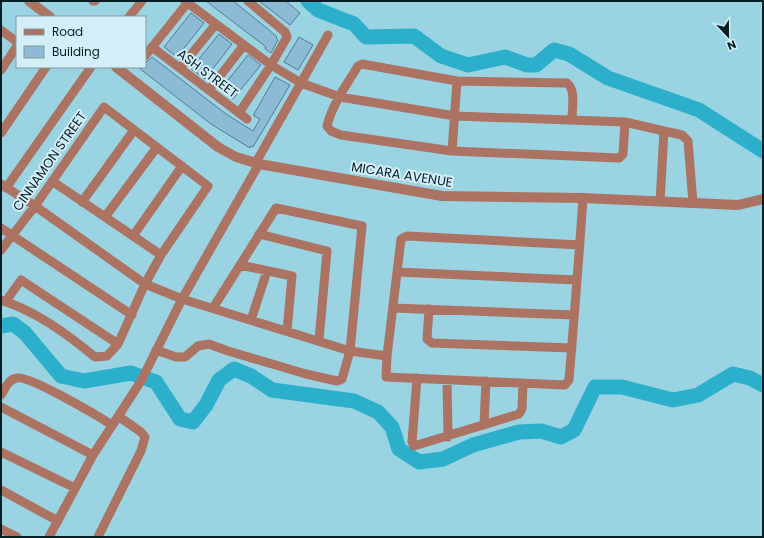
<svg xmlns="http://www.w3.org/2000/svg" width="764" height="538" font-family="Poppins,sans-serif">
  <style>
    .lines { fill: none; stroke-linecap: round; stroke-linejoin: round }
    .river { stroke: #2cafcb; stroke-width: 15 }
    .building { fill: #8dbad5; stroke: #517c95 }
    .minor { stroke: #ac7262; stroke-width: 9 }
    .tertiary { stroke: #ac7262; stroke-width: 10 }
    .labels { text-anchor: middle; stroke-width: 4; stroke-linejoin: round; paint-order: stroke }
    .street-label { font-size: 13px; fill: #071e24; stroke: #d3eef6 }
  </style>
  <rect width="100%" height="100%" fill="#9ad3e2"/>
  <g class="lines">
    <path class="river" d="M308 1 318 10 354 24 366 37 414 36 441 56 468 65 505 57 527 65H536L554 50 569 54 608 78 699 110 763 151
      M1 326 13 324 25 333 61 376 84 381 131 373 156 382 180 419 193 422 206 405 219 380 234 369 251 376 272 390 354 401 378 412 392 427 399 449 419 462 443 459 473 445 519 432 541 431 561 437 574 430 595 387H622L673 400 698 395 733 374 750 378 763 385"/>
  </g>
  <path class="building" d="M206 1H233L268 29 277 37 276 38 278 40 271 53 265 49 266 47Z
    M259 1H286L300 13 290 25Z
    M191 13 204 23 177 57 164 47Z
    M219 34 232 44 205 79 191 69Z
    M299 37 313 45 298 70 284 62Z
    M248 55 261 65 233 99 220 90Z
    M152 57 226 114 253 131 260 119 254 116V114L275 77 290 85 253 147 251 146 250 148 211 124 139 68 145 67V62L148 61Z"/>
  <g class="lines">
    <path class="minor" d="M93 1H95
      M185 1 271 65 301 83 340 97 455 116 625 122 664 131 660 202
      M129 17 142 1
      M1 30 17 42
      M152 47 247 119
      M145 56 189 1
      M180 68 216 24
      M1 70 17 46
      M209 90 244 45
      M239 113 271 65 287 37 285 32 248 1
      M572 119C572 108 576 90 567 83L457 81 362 64 358 66C347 84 332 105 327 126L331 131 341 135 452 151 619 158 623 154 625 122
      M664 131 682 135 688 141 693 203
      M1 133 46 67
      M452 151 457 81
      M255 164 328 35
      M52 181 161 255
      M1 184 35 206 145 284 182 299 350 351 387 356
      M6 188 91 67
      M82 202 134 130
      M105 217 157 147
      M1 228 132 315
      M259 234 327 251 319 340
      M133 236 182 166
      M580 245 407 236 401 239 387 356 386 377 565 385 569 380C574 319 579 258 583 198
      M1 250 35 206 104 107 208 186 161 255 145 284 118 344 107 356 95 357C67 334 36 311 1 300
      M240 265 292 276 287 331
      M397 272 577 280
      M6 301 21 280 118 344
      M393 308 574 315
      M429 309 427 339 432 343 572 348
      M251 320 267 271
      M156 350 176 357H185L198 346 209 344 228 351 306 374 337 381 342 379 350 351 362 226 276 208 213 308
      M417 378 412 442 414 446 519 414 522 409 523 383
      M447 380 448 437
      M1 395C5 389 8 379 17 378 29 375 98 416 112 425
      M1 407 93 455
      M484 425 486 381
      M1 452 75 488
      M1 490 58 521
      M1 529 17 537
      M49 537 93 455 141 381 182 299 259 164
      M98 537 141 451 145 437 141 432 118 416"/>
    <path class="tertiary" d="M29 1 50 17
      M116 67 218 147 236 157 259 164 442 196 583 198 738 205 763 199"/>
  </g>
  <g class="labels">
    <g class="street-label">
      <text transform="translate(208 73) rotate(37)" y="5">ASH STREET</text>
      <text transform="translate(49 161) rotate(-55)" y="5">CINNAMON STREET</text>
      <text transform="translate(402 174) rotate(9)" y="5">MICARA AVENUE</text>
    </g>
  </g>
  <rect width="764" height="538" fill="none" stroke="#071e24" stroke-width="4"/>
  <rect x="16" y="16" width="130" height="52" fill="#d3eef6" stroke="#819ba2"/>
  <rect x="24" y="29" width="20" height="6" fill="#ac7262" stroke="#819ba2"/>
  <text x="52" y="36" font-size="12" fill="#071e24">Road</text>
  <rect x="24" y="46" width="20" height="12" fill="#8dbad5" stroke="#819ba2"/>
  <text x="52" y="56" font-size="12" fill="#071e24">Building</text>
  <g transform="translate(728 36) rotate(158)" stroke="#d3eef6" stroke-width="3" paint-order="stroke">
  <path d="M0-3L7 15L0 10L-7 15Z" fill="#071e24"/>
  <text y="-6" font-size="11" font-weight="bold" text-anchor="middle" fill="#071e24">N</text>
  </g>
</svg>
